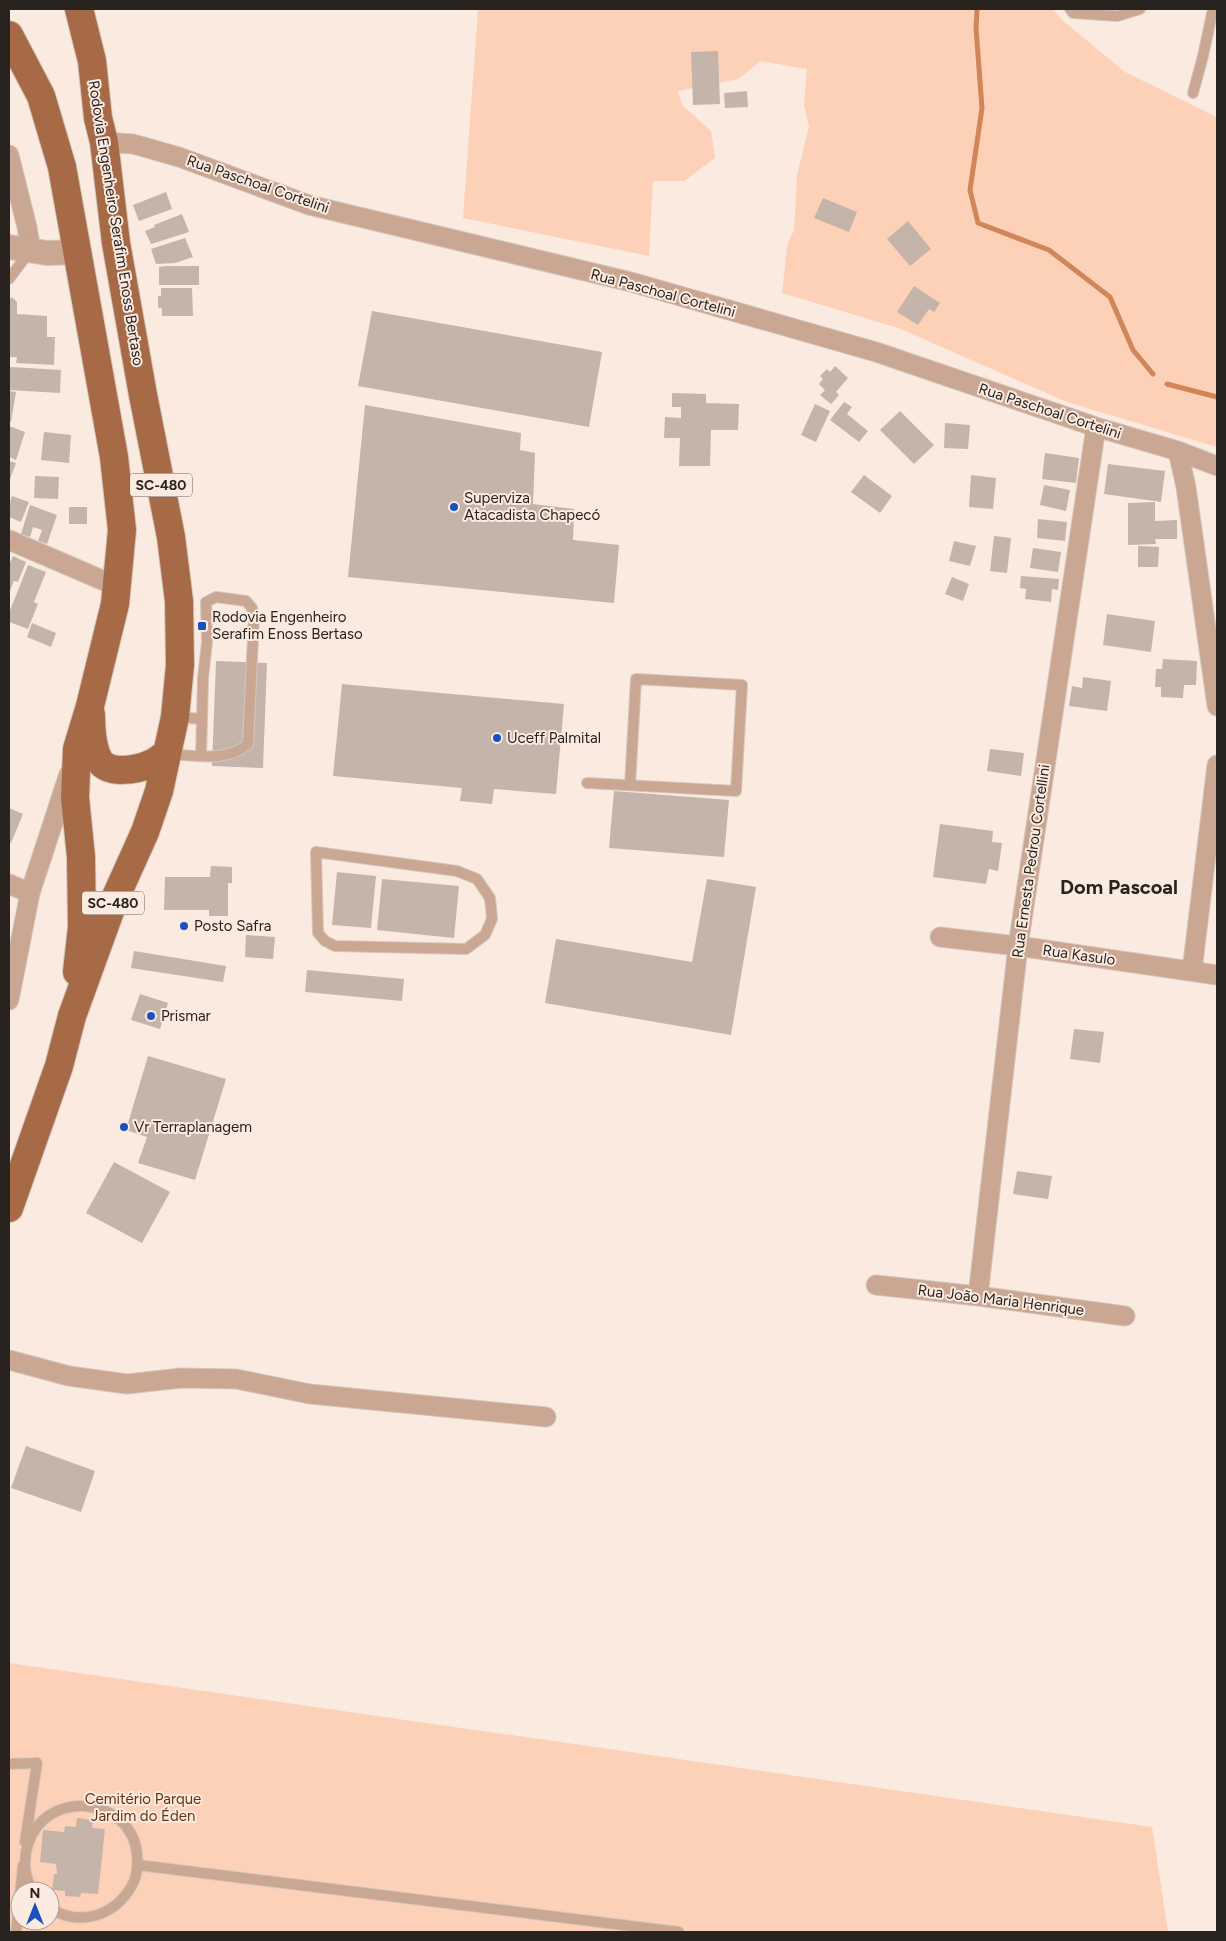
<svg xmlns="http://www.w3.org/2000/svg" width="1226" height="1941" font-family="Figtree,sans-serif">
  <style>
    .green { fill: #fdd1b8; fill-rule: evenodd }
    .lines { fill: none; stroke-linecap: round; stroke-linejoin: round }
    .stream { stroke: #d08659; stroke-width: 5 }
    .building { fill: #c5b4aa }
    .service-casing { stroke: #d5c6bd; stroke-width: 12 }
    .minor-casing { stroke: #d5c6bd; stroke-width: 21 }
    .tertiary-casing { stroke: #d5c6bd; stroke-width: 26 }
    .primary-casing { stroke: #d5c6bd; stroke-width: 30 }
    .service { stroke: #c9a793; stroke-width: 10 }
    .minor { stroke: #c9a793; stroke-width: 19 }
    .tertiary { stroke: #c9a793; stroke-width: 24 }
    .primary { stroke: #a66a46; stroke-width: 28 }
    .poi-dot { fill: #1952be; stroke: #fbeae0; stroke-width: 2 }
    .labels { text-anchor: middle; stroke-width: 4; stroke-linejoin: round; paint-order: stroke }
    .shield { fill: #fbeae0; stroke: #685f59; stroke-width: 1 }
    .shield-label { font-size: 14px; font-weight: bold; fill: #29231f }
    .street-label { font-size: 15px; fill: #29231f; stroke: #fbeae0 }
    .poi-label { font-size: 15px; fill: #29231f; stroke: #fbeae0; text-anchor: start }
    .park-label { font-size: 15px; fill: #643412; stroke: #fbeae0 }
    .district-label { font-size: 20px; font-weight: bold; fill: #29231f; stroke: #fbeae0 }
  </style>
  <rect width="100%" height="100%" fill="#fbeae0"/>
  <path class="green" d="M478 9H1053L1062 20 1125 72 1217 117V447L1067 402 898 328 782 293 787 246 794 230 797 175 809 127 804 104 807 69 761 61 738 79 678 91 682 105 711 131 715 158 684 181H653L649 256 463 218Z
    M9 1663 1152 1827 1168 1932H9ZM20 1891H50V1921H20Z"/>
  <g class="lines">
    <path class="stream" d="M977 9 976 28 982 108 970 190 978 223 1049 250 1110 297 1133 350 1153 374
      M1167 384 1217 397"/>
  </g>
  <path class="building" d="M718 51 720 104 693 105 691 52Z
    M747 91 748 107 725 108 724 93Z
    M166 192 172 209 139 221 133 205Z
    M823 198 857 212 849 232 814 218Z
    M182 214 189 232 151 244 145 231 155 227 154 225Z
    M908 221 931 249 910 266 887 239Z
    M185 238 193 257 175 263 156 264 151 249Z
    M166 266H199V285H159V267Z
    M914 286 940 303 934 312 929 309 918 325 897 312Z
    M161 288H192L193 316H162V308H158V296H161Z
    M12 297 17 302V314L47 316V337H55L54 365 16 363 17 357H9V300Z
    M372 311 602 352 589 427 358 386Z
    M835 366 848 378 836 392 839 395 831 404 820 395 825 390 819 384 823 379 820 376 827 369 830 372Z
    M10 367 61 370 60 393 9 390Z
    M9 391 16 392 11 422H9Z
    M672 393 706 394V403L739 404 738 430H711L710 466H679L680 438H664L665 417 681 418V407H672Z
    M844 402 852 407 847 414 868 431 859 442 830 420Z
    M815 404 830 411 816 442 801 435Z
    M365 405 521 433 520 450 535 453 533 504 574 509 573 540 619 545 614 603 348 577Z
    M900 411 934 445 914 464 880 430Z
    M945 423 970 425 968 449 944 448Z
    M9 426 25 432 16 460 9 457Z
    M44 432 71 435 69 463 41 460Z
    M1045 453 1079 458 1076 483 1042 479Z
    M9 461 16 463 9 482Z
    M1108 464 1165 471 1161 502 1104 494Z
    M864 475 892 496 880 513 851 492Z
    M971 475 996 478 993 509 969 507Z
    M35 476 59 477 58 499 34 498Z
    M1044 485 1070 490 1066 511 1040 505Z
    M12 496 29 502 21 522 9 517V505Z
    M1155 502V521L1177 520V539H1155L1156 544 1128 545V503Z
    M30 505 57 515 47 544 38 541 42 530 33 527 30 537 21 534Z
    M69 507H87V524H69Z
    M1038 519 1067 522 1065 541 1037 538Z
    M994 536 1011 538 1007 573 990 571Z
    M954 541 976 546 970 566 949 561Z
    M1138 546 1159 547 1158 567H1138Z
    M1033 548 1061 552 1058 572 1030 568Z
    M13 556 26 562 18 582 14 581 9 593V565Z
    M28 565 46 572 34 602 38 604 28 629 9 622V613Z
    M1021 576 1059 579 1058 590 1052 589 1051 602 1025 599 1026 589 1020 588Z
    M952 577 969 584 963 601 945 594Z
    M1107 614 1155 621 1151 652 1103 645Z
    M32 623 56 633 51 647 27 637Z
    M1163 659 1197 661 1196 685H1184L1183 698 1161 697V687H1155L1156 669H1162Z
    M216 661 267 663 263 768 212 766Z
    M1083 677 1111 681 1107 711 1069 706 1072 686 1082 688Z
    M342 684 564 704 556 794 494 789 492 804 460 801 462 788 333 776Z
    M990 749 1024 753 1021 776 987 771Z
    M614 791 729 800 724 857 609 848Z
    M9 808 23 814 11 843 9 842Z
    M940 824 993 831 992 842 1002 843 998 871 989 869 986 884 933 877Z
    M211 866 232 867V883H228V916H209V910H164L165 877H210Z
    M337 872 376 876 371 928 332 925Z
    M382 879 459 886 454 938 377 930Z
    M707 879 756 887 731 1035 545 1003 556 939 692 962Z
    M246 935 275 937 273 959 245 957Z
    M134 951 226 966 223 982 131 968Z
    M307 970 404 979 402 1001 305 992Z
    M140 994 168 1003 160 1029 131 1020Z
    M1074 1029 1104 1032 1100 1063 1070 1059Z
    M148 1056 226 1079 195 1180 138 1163 147 1137 126 1130Z
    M114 1162 170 1192 142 1243 86 1213Z
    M1017 1171 1052 1176 1048 1199 1013 1194Z
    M26 1446 95 1471 81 1512 11 1488Z
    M77 1818 93 1820 92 1828 105 1829 98 1894 81 1893 80 1897 65 1896V1891L52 1890 54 1874H57L56 1864 40 1862 43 1830 64 1832 65 1826 76 1827Z"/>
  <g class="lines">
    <defs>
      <path id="service" d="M1070 9 1073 13 1117 16 1140 9
        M1193 93 1203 56 1213 9
        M9 279 29 252
        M167 754C193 755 227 763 248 744L254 616 252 608 246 601 216 597 206 602 207 642 203 678 202 719 177 717
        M201 756 202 719
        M587 783 736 791 742 685 636 679 630 785
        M316 852 457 871 477 879 490 898 492 919 485 935 466 949 335 946 325 941 318 933Z
        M9 1764 37 1763 25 1842
        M138 1865 679 1932
        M33 1891C24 1877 23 1859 28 1844 46 1788 131 1796 137 1854 138 1866 137 1878 131 1887 114 1916 79 1927 50 1908
        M16 1932 23 1866"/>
      <path id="minor" d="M104 142 133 144 179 157 309 205 631 282 876 352 1096 427 1178 451 1217 466
        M9 155 27 227 31 250
        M1178 451 1186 487 1217 706
        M9 540 116 586
        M9 884 30 893
        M940 937 1018 946 1217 975
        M1192 971 1217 765
        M9 1000 30 893 69 774
        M876 1285 978 1296 1125 1316
        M978 1296 1018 946 1096 427
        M9 1360 69 1376 127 1384 181 1378 236 1379 310 1394 546 1417"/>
      <path id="tertiary" d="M9 247 47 253 77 252"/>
      <path id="primary" d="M9 35 41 96 62 167 114 457 122 530 115 604 90 706 77 749 75 798 81 857 82 927 77 972
        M91 715C91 729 92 747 99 760 108 775 137 770 150 764 156 762 161 757 166 754
        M9 1208 59 1066 72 1016 113 903 145 832 159 791 175 717 180 665 179 601 171 537 143 395 116 243 104 142 98 118 92 61 79 9"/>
    </defs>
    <use href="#service" class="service-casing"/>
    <use href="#minor" class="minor-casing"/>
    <use href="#tertiary" class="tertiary-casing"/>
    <use href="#primary" class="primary-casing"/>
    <use href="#service" class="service"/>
    <use href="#minor" class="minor"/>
    <use href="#tertiary" class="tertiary"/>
    <use href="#primary" class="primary"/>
  </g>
  <g class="poi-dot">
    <circle cx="454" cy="507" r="5"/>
    <rect x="197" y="621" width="10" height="10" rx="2.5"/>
    <circle cx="497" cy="738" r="5"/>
    <circle cx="184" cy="926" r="5"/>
    <circle cx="151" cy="1016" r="5"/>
    <circle cx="124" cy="1127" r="5"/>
  </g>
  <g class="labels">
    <g class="shield">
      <rect x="130" y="473.5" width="62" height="23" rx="4"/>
      <rect x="82" y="891.5" width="62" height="23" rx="4"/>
    </g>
    <g class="shield-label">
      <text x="161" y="490">SC-480</text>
      <text x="113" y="908">SC-480</text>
    </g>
    <g class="street-label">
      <text transform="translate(258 184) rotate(19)" y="5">Rua Paschoal Cortelini</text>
      <text transform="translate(116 223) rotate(81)" y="5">Rodovia Engenheiro Serafim Enoss Bertaso</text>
      <text transform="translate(663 293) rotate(15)" y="5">Rua Paschoal Cortelini</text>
      <text transform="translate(1050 411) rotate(18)" y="5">Rua Paschoal Cortelini</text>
      <text transform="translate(1031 861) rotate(-82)" y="5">Rua Ernesta Pedrou Cortellini</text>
      <text transform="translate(1079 955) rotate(8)" y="5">Rua Kasulo</text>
      <text transform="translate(1001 1300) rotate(7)" y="5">Rua João Maria Henrique</text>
    </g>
    <g class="poi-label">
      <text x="464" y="503">Superviza<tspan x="464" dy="17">Atacadista Chapecó</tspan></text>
      <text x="212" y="622">Rodovia Engenheiro<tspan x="212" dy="17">Serafim Enoss Bertaso</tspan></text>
      <text x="507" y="743">Uceff Palmital</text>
      <text x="194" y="931">Posto Safra</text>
      <text x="161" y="1021">Prismar</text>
      <text x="134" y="1132">Vr Terraplanagem</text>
    </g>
    <g class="park-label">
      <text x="143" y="1804">Cemitério Parque<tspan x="143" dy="17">Jardim do Éden</tspan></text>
    </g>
    <g class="district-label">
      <text x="1119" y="894">Dom Pascoal</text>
    </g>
  </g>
  <rect width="1226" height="1941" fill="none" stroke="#29231f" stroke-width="20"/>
  <g transform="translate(35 1906)"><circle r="24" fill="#fbeae0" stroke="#a79a93"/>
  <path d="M0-4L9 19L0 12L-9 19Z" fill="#1952be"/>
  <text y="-8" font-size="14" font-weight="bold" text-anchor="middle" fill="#29231f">N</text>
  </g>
</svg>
